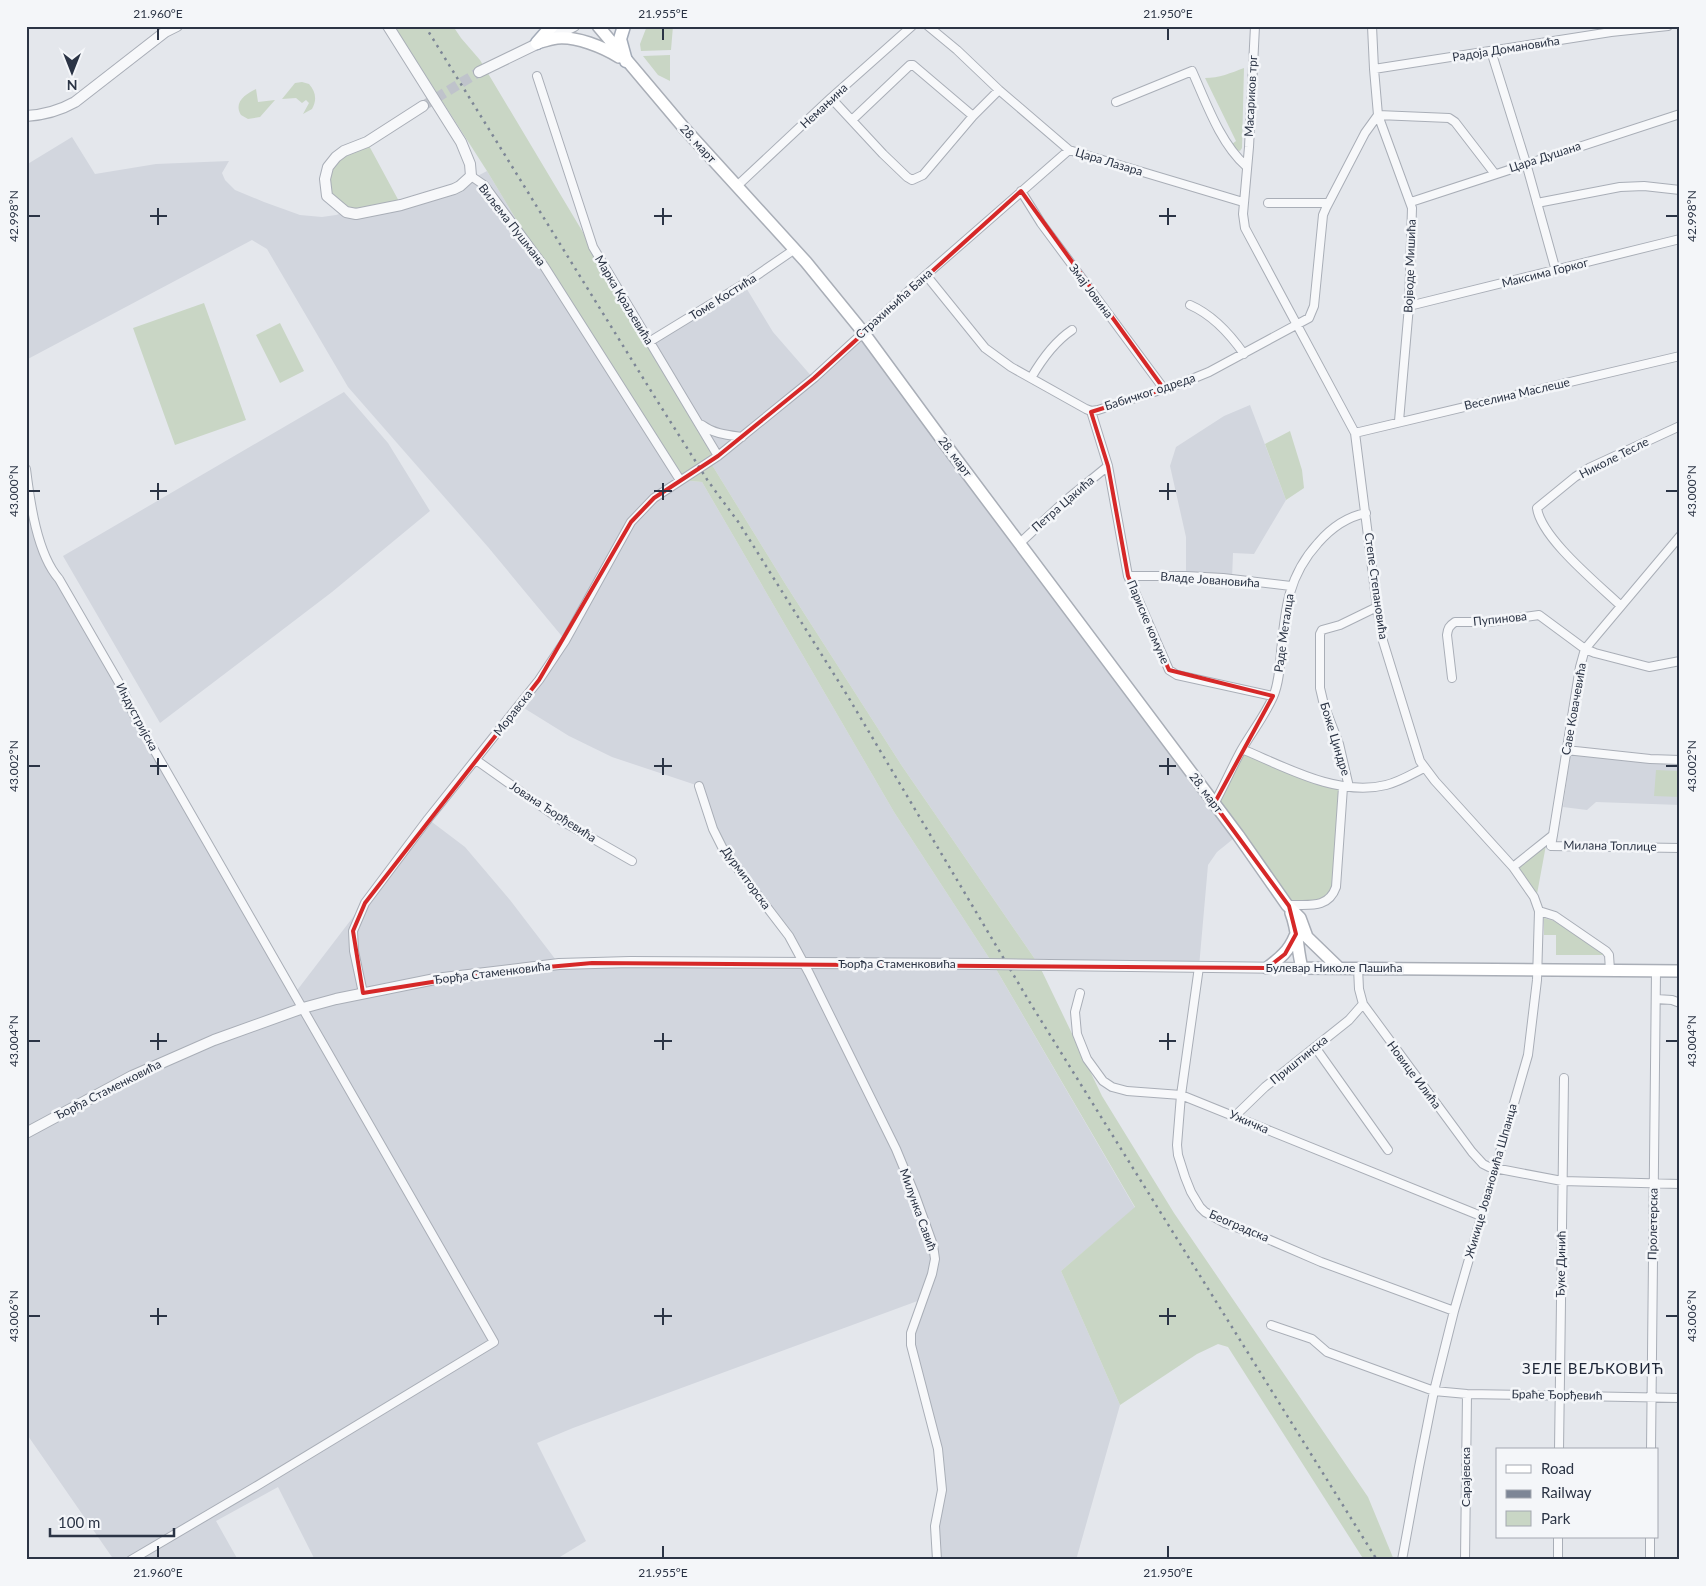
<svg xmlns="http://www.w3.org/2000/svg" width="1706" height="1586" font-family="Lato,sans-serif">
  <style>
    .built { fill: #d2d6de }
    .green { fill: #c9d6c5 }
    .lines { fill: none; stroke-linecap: round; stroke-linejoin: round }
    .tertiary-tunnel { stroke: #bfc3cb; stroke-width: 10; stroke-dasharray: 10 5; stroke-linecap: butt }
    .minor-casing { stroke: #a9aeb7; stroke-width: 10 }
    .tertiary-casing { stroke: #a9aeb7; stroke-width: 12 }
    .secondary-casing { stroke: #a9aeb7; stroke-width: 14 }
    .primary-casing { stroke: #a3abb8; stroke-width: 15 }
    .minor { stroke: #f7f8fa; stroke-width: 8 }
    .tertiary { stroke: #f7f8fa; stroke-width: 10 }
    .secondary { stroke: #fff; stroke-width: 11 }
    .primary { stroke: #fff; stroke-width: 12 }
    .rail { stroke: #7d8696; stroke-width: 2.5; stroke-dasharray: 2.5 5; stroke-linecap: butt }
    .tertiary-bridge-casing { stroke: #a9aeb7; stroke-width: 12; stroke-linecap: butt }
    .tertiary-bridge { stroke: #f7f8fa; stroke-width: 10 }
    .marked { fill: none; stroke: #d62828; stroke-width: 4; stroke-linejoin: round }
    .ticks { fill: none; stroke: #2b3445; stroke-width: 2 }
    .labels { text-anchor: middle; stroke-width: 5; stroke-linejoin: round; paint-order: stroke }
    .street-label { font-size: 12px; fill: #2b3445; stroke: #f4f6f9 }
    .quarter-label { font-size: 15px; letter-spacing: 1px; fill: #1d2536; stroke: #f4f6f9 }
    .neatline { fill: none; stroke: #2b3445; stroke-width: 2 }
    .ticks-label { font-size: 12px; text-anchor: middle; fill: #2b3445 }
  </style>
  <rect width="100%" height="100%" fill="#e4e7ec"/>
  <path class="built" d="M72 137 95 174 156 164 229 161 222 173 225 180 235 190 264 202 300 215 322 217 336 215 346 212 356 214 466 182 487 171 544 266 680 480 702 482 894 812 993 964 1135 1208 1061 1271 1120 1405 1076 1560H937L936 1553 942 1490 938 1449 911 1345 923 1299 573 1428 537 1443 586 1541 555 1560H315L278 1487 216 1521 238 1560H114L26 1433V469L30 500 51 570 295 993 428 819 465 847 510 900 559 964H803L789 936 724 851 699 786 612 757 569 736 519 705 565 640 488 547 348 387 267 249 252 240 26 360V165Z
    M745 286 773 332 813 378 863 332 1238 835 1217 852 1208 865 1199 967 1039 965 902 766 786 585 709 460 649 342Z
    M344 392 388 443 430 511 332 592 160 723 63 556Z
    M1250 405 1286 500 1254 554 1233 553 1232 579 1186 576V537L1170 466 1176 447 1224 416Z
    M1571 751 1680 763V805L1596 802 1587 810 1563 807Z"/>
  <path class="green" d="M394 26H453L461 38 480 60 716 455 709 460 786 585 902 766 1039 965 1102 1096 1174 1213 1368 1497 1394 1560H1364L1228 1347 1218 1344 1197 1354 1120 1405 1061 1271 1135 1207 993 964 894 812 702 482 680 480 544 266 487 171Z
    M647 26H673L671 50 641 51 640 44Z
    M670 55V81L658 75 643 56Z
    M1244 68 1242 148 1240 151 1236 150 1232 144 1236 141 1205 78C1219 78 1231 73 1244 68Z
    M302 82 309 84C316 92 317 100 312 109L303 114 309 103 306 100 302 103 296 98 282 99 295 83Z
    M256 89 258 102 275 100 260 117 248 119 241 115C233 102 246 94 256 89Z
    M367 142 401 205 356 214 325 189 328 167Z
    M204 303 246 420 175 445 133 328Z
    M280 323 304 371 280 383 256 335Z
    M1290 431 1302 470 1304 488 1286 500 1265 444Z
    M1242 749 1343 787 1336 887 1329 900 1287 905 1214 804Z
    M1656 770 1680 771V797L1654 796Z
    M1546 845 1537 894 1519 868Z
    M1544 918 1554 921 1607 955H1556V935H1544Z"/>
  <g class="lines">
    <path class="tertiary-tunnel" d="M423 106 479 72"/>
    <defs>
      <path id="minor" d="M928 26 957 50 999 90 1069 150 1243 202
        M1255 26 1249 147 1243 214 1245 228 1355 433 1377 607 1383 641 1420 761 1435 781 1513 867 1534 897 1539 911 1537 980 1528 1055 1454 1311 1434 1391 1419 1467 1402 1560
        M1372 26 1374 69 1378 115 1412 208 1409 306 1399 421
        M1491 51 1526 163 1556 271
        M1374 69 1611 32 1668 26
        M537 76 593 247 718 456
        M831 98 883 154 907 177 912 180 923 175 973 116 999 90
        M1116 102 1192 71C1206 102 1220 143 1246 166
        M1378 115 1449 118 1455 122 1495 174
        M852 120 910 65H913L973 116
        M471 176 484 185 544 266 680 480
        M737 186 831 98 912 26
        M1021 191 1041 223 1164 389
        M1411 202 1680 114
        M1268 203H1327
        M1537 203 1620 187 1644 186 1680 190
        M926 275 985 348 1011 367 1086 409 1091 411 1098 410 1182 383 1209 372 1309 318 1314 306 1323 215 1326 208 1365 133 1378 115
        M1190 305C1213 315 1230 334 1244 354
        M1409 306 1680 239
        M649 342 747 282 795 249
        M1031 378C1042 359 1054 342 1072 330
        M1091 411 1108 466 1128 576 1169 670 1177 675 1273 696
        M702 425C714 434 727 435 742 437
        M1355 433 1680 356
        M26 469C30 502 37 554 59 579L122 688 133 713 494 1342 255 1487 131 1560
        M1020 543 1065 501 1108 466
        M1128 576H1186L1223 578 1291 586
        M1621 606C1598 584 1541 538 1537 508L1575 477 1589 468 1680 426
        M1452 678 1447 635C1448 628 1449 626 1455 622H1489L1539 615 1585 649 1595 653 1649 667 1680 661
        M1242 749C1285 767 1338 797 1386 785 1399 782 1412 774 1424 768
        M1566 750 1650 759 1680 760
        M476 760 562 821 632 861
        M699 786 713 829 724 851 789 936 809 973 896 1149 915 1195 933 1245 935 1259 932 1274 911 1333V1345L938 1449 942 1490 935 1526 937 1560
        M1349 787 1339 744 1324 705 1320 688V634L1322 630 1340 625 1377 607
        M1214 804C1224 786 1232 767 1242 749 1252 732 1265 715 1273 697 1279 683 1280 666 1281 652 1285 609 1288 576 1318 543 1331 528 1346 517 1366 513
        M1553 835 1551 846 1680 848
        M1513 867 1553 835 1580 667 1585 649 1680 536
        M1287 905C1307 904 1328 910 1336 887L1343 787
        M1539 911 1555 916 1606 951 1609 955 1610 970
        M1199 967 1181 1095 1177 1145 1178 1155 1185 1177 1191 1192 1200 1207 1205 1212 1225 1223 1263 1237 1321 1262 1454 1311
        M1358 968 1359 989 1363 1004 1472 1152 1483 1164 1489 1167 1562 1181 1680 1184
        M363 993 354 951 353 931 365 903 428 819 539 680 565 641 631 522 654 498 718 456 814 378 926 275 1069 150
        M1080 993 1075 1012 1077 1034 1087 1059 1103 1081 1112 1087 1127 1091 1181 1095 1481 1216
        M1656 999 1672 1000 1680 1003
        M1315 1047 1388 1150
        M1235 1116 1265 1087 1349 1020 1363 1004
        M1271 1325 1312 1339 1327 1352 1434 1391 1467 1394 1680 1398
        M1559 1450 1564 1078
        M1651 1450 1656 971
        M1465 1560 1467 1394
        M1558 1560V1537
        M1650 1560V1537"/>
      <path id="tertiary" d="M388 26 461 142 470 164 471 176 460 186 454 189 401 205 356 214 346 212 327 196 325 179 328 167 336 157 344 151 367 142 423 106
        M479 72 574 26
        M26 116C45 115 59 111 75 102L165 32 177 26
        M1050 965 1302 968
        M26 1133 132 1076 214 1040 303 1008 336 999 435 979 559 964 630 962 988 964"/>
      <path id="secondary" d="M598 26 684 128 806 262 863 332 954 456 1238 835 1287 905 1300 918 1307 937 1338 967
        M537 43C544 41 550 39 557 38 576 36 603 47 619 57
        M1291 913C1298 930 1297 950 1302 968
        M1267 968C1280 958 1289 951 1295 936
        M1302 968 1680 971"/>
      <path id="primary" d="M624 26 620 39 626 61
        M537 43 552 26"/>
    </defs>
    <use href="#minor" class="minor-casing"/>
    <use href="#tertiary" class="tertiary-casing"/>
    <use href="#secondary" class="secondary-casing"/>
    <use href="#primary" class="primary-casing"/>
    <use href="#minor" class="minor"/>
    <use href="#tertiary" class="tertiary"/>
    <use href="#secondary" class="secondary"/>
    <use href="#primary" class="primary"/>
    <path class="rail" d="M425 26 656 399 708 481 739 523 847 695 1032 1006 1377 1560"/>
    <defs>
      <path id="tertiary-bridge" d="M988 964 1050 965"/>
    </defs>
    <use href="#tertiary-bridge" class="tertiary-bridge-casing"/>
    <use href="#tertiary-bridge" class="tertiary-bridge"/>
  </g>
  <path class="marked" d="M1021 191 1164 389 1091 412 1108 466 1128 576 1169 670 1273 696 1214 804 1289 906 1296 934 1285 954 1267 968 592 963 501 971 363 993 353 931 365 903 539 680 631 522 654 498 718 456 814 378Z"/>
  <path class="ticks" d="M158 28V40M663 28V40M1168 28V40M158 208V225M663 208V225M1168 208V225M28 216H40M150 216H167M654 216H672M1159 216H1176M1666 216H1678M158 483V500M663 483V500M1168 483V500M28 491H40M150 491H167M654 491H672M1159 491H1176M1666 491H1678M158 758V775M663 758V775M1168 758V775M28 766H40M150 766H167M654 766H672M1159 766H1176M1666 766H1678M158 1033V1050M663 1033V1050M1168 1033V1050M28 1041H40M150 1041H167M654 1041H672M1159 1041H1176M1666 1041H1678M158 1308V1325M663 1308V1325M1168 1308V1325M28 1316H40M150 1316H167M654 1316H672M1159 1316H1176M1666 1316H1678M158 1546V1558M663 1546V1558M1168 1546V1558"/>
  <g class="labels">
    <g class="street-label">
      <text transform="translate(1506 49) rotate(-9)" y="4">Радоја Домановића</text>
      <text transform="translate(1251 96) rotate(-87)" y="4">Масариков трг</text>
      <text transform="translate(824 106) rotate(-43)" y="4">Немањина</text>
      <text transform="translate(698 144) rotate(48)" y="4">28. март</text>
      <text transform="translate(1545 157) rotate(-18)" y="4">Цара Душана</text>
      <text transform="translate(1109 162) rotate(17)" y="4">Цара Лазара</text>
      <text transform="translate(512 225) rotate(52)" y="4">Виљема Пушмана</text>
      <text transform="translate(1410 266) rotate(-88)" y="4">Војводе Мишића</text>
      <text transform="translate(1545 273) rotate(-14)" y="4">Максима Горког</text>
      <text transform="translate(1091 291) rotate(53)" y="4">Змај Јовина</text>
      <text transform="translate(723 297) rotate(-32)" y="4">Томе Костића</text>
      <text transform="translate(624 300) rotate(59)" y="4">Марка Краљевића</text>
      <text transform="translate(894 304) rotate(-42)" y="4">Страхињића Бана</text>
      <text transform="translate(1150 392) rotate(-18)" y="4">Бабичког одреда</text>
      <text transform="translate(1517 394) rotate(-13)" y="4">Веселина Маслеше</text>
      <text transform="translate(955 457) rotate(53)" y="4">28. март</text>
      <text transform="translate(1614 458) rotate(-27)" y="4">Николе Тесле</text>
      <text transform="translate(1063 504) rotate(-41)" y="4">Петра Цакића</text>
      <text transform="translate(1210 580) rotate(4)" y="4">Владе Јовановића</text>
      <text transform="translate(1376 586) rotate(82)" y="4">Степе Степановића</text>
      <text transform="translate(1500 619) rotate(-6)" y="4">Пупинова</text>
      <text transform="translate(1148 622) rotate(67)" y="4">Париске комуне</text>
      <text transform="translate(1284 633) rotate(-82)" y="4">Раде Металца</text>
      <text transform="translate(1574 709) rotate(-80)" y="4">Саве Ковачевића</text>
      <text transform="translate(513 713) rotate(-52)" y="4">Моравска</text>
      <text transform="translate(137 717) rotate(62)" y="4">Индустријска</text>
      <text transform="translate(1335 739) rotate(73)" y="4">Боже Циндре</text>
      <text transform="translate(1206 793) rotate(53)" y="4">28. март</text>
      <text transform="translate(553 812) rotate(33)" y="4">Јована Ђорђевића</text>
      <text transform="translate(1610 846) rotate(1)" y="4">Милана Топлице</text>
      <text transform="translate(746 878) rotate(54)" y="4">Дурмиторска</text>
      <text x="897" y="968">Ђорђа Стаменковића</text>
      <text x="1334" y="972">Булевар Николе Пашића</text>
      <text transform="translate(492 973) rotate(-7)" y="4">Ђорђа Стаменковића</text>
      <text transform="translate(1299 1060) rotate(-39)" y="4">Приштинска</text>
      <text transform="translate(1414 1075) rotate(53)" y="4">Новице Илића</text>
      <text transform="translate(108 1090) rotate(-27)" y="4">Ђорђа Стаменковића</text>
      <text transform="translate(1249 1122) rotate(23)" y="4">Ужичка</text>
      <text transform="translate(1491 1181) rotate(-74)" y="4">Жикице Јовановића Шпанца</text>
      <text transform="translate(918 1210) rotate(70)" y="4">Милунка Савић</text>
      <text transform="translate(1653 1224) rotate(-89)" y="4">Пролетерска</text>
      <text transform="translate(1239 1226) rotate(23)" y="4">Београдска</text>
      <text transform="translate(1561 1264) rotate(-89)" y="4">Ђуке Динић</text>
      <text transform="translate(1557 1395) rotate(1)" y="4">Браће Ђорђевић</text>
      <text transform="translate(1466 1477) rotate(-90)" y="4">Сарајевска</text>
    </g>
    <g class="quarter-label">
      <text x="1593" y="1374">ЗЕЛЕ ВЕЉКОВИЋ</text>
    </g>
  </g>
  <rect width="1706" height="1586" fill="none" stroke="#f4f6f9" stroke-width="55"/>
  <rect x="1496" y="1448" width="162" height="90" fill="#f4f6f9" stroke="#a4a8b1"/>
  <rect x="1506" y="1465" width="25" height="8" fill="#ffffff" stroke="#a4a8b1"/>
  <text x="1541" y="1474" font-size="15" fill="#2b3445">Road</text>
  <rect x="1506" y="1490" width="25" height="8" fill="#7d8696" stroke="#a4a8b1"/>
  <text x="1541" y="1498" font-size="15" fill="#2b3445">Railway</text>
  <rect x="1506" y="1511" width="25" height="15" fill="#c9d6c5" stroke="#a4a8b1"/>
  <text x="1541" y="1524" font-size="15" fill="#2b3445">Park</text>
  <g transform="translate(72 72) rotate(180)" stroke="#f4f6f9" stroke-width="4" paint-order="stroke">
  <path d="M0-4L9 19L0 12L-9 19Z" fill="#2b3445"/>
  <text y="-8" font-size="14" font-weight="bold" text-anchor="middle" fill="#2b3445">N</text>
  </g>
  <path d="M50 1528v8h124v-8" fill="none" stroke="#2b3445" stroke-width="2.5"/>
  <text x="58" y="1528" font-size="15" fill="#2b3445" stroke="#f4f6f9" stroke-width="4" paint-order="stroke">100 m</text>
  <rect x="28" y="28" width="1650" height="1530" class="neatline"/>
  <g class="ticks-label">
    <text x="158" y="18">21.960°E</text>
    <text x="663" y="18">21.955°E</text>
    <text x="1168" y="18">21.950°E</text>
    <text transform="translate(1692 216) rotate(-90)" y="4">42.998°N</text>
    <text transform="translate(14 216) rotate(-90)" y="4">42.998°N</text>
    <text transform="translate(1692 491) rotate(-90)" y="4">43.000°N</text>
    <text transform="translate(14 491) rotate(-90)" y="4">43.000°N</text>
    <text transform="translate(1692 766) rotate(-90)" y="4">43.002°N</text>
    <text transform="translate(14 766) rotate(-90)" y="4">43.002°N</text>
    <text transform="translate(1692 1041) rotate(-90)" y="4">43.004°N</text>
    <text transform="translate(14 1041) rotate(-90)" y="4">43.004°N</text>
    <text transform="translate(1692 1316) rotate(-90)" y="4">43.006°N</text>
    <text transform="translate(14 1316) rotate(-90)" y="4">43.006°N</text>
    <text x="158" y="1577">21.960°E</text>
    <text x="663" y="1577">21.955°E</text>
    <text x="1168" y="1577">21.950°E</text>
  </g>
</svg>
